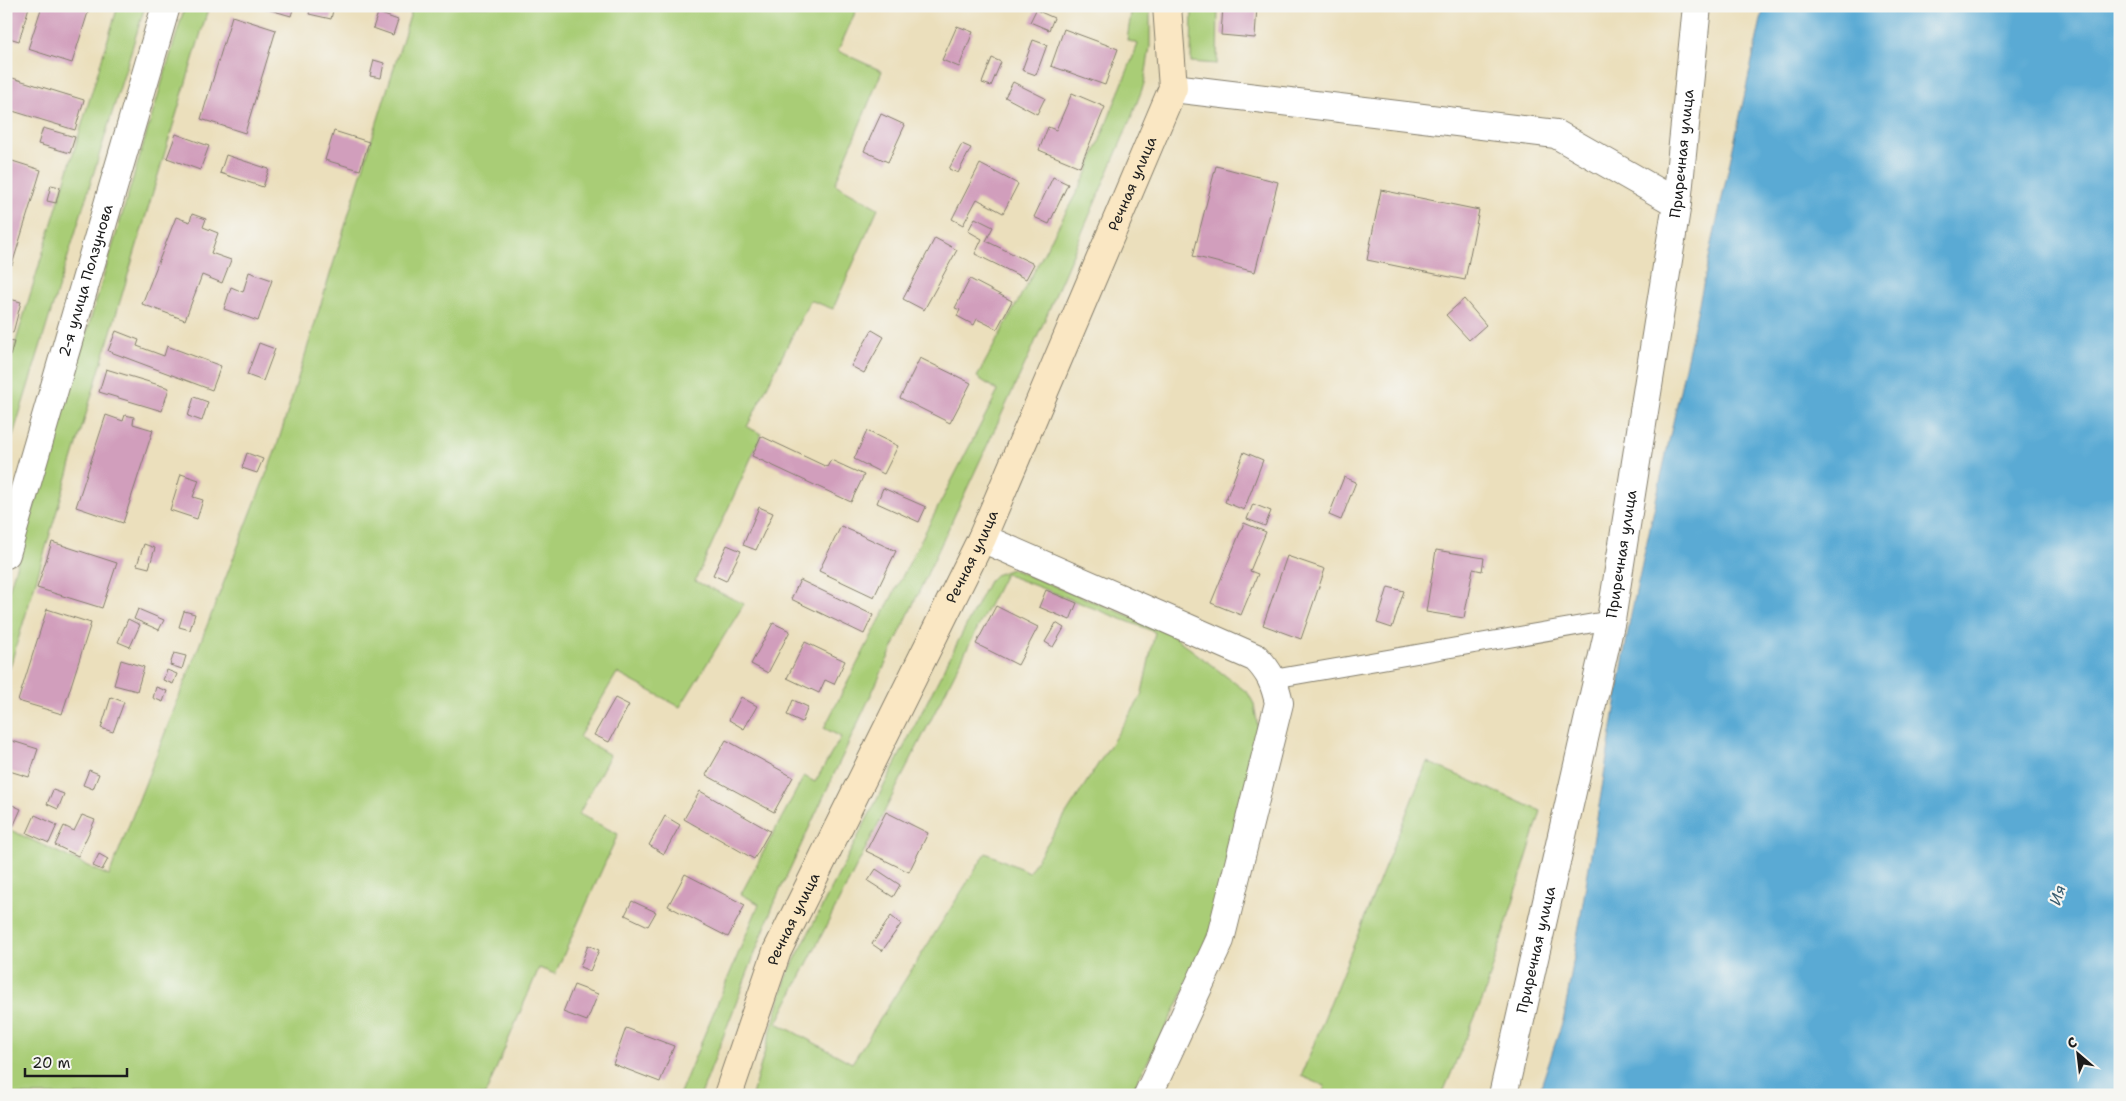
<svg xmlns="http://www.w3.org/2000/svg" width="2126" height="1101" font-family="'Shantell Sans',sans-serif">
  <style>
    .green { fill: #a9cd76; stroke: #627449; fill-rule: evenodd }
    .water { fill: #5aaad4; stroke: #3b6378 }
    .building { fill: #d19ebc }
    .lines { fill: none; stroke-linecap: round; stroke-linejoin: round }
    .lane-casing { stroke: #847e6c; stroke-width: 20 }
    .street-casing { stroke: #847e6c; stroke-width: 30 }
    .secondary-casing { stroke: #847e6c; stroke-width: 30 }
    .lane { stroke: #fff; stroke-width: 18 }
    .street { stroke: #fff; stroke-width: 28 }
    .secondary { stroke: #fae7c3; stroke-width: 28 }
    .labels { text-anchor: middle; stroke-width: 4.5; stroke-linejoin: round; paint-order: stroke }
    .street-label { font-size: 15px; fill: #1c1c1c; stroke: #f6f6f2 }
    .water-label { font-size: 16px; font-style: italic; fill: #385c6f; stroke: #f6f6f2 }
  </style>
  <rect width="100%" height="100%" fill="#f6f6f2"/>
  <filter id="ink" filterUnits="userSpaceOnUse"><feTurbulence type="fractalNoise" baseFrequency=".02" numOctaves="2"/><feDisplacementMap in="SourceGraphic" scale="10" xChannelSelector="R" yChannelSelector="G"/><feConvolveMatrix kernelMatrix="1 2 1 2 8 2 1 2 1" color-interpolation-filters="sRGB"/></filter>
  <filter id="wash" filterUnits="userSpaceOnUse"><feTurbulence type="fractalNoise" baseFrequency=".0096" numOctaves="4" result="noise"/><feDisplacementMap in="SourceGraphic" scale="20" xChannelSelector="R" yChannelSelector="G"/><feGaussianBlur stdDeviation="1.12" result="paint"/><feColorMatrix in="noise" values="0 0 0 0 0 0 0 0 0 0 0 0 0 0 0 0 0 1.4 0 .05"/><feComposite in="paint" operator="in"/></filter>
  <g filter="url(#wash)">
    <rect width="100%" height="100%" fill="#ebdfbc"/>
    <path class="green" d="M118 6H145L6 458V374Z
      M185 6H209L6 680V600Z
      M413 6H858L838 51 882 71 835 184 878 208 833 309 810 300 747 427 762 434 695 581 744 604 680 707 617 673 579 737 610 755 579 814 618 834 555 974 539 968 485 1095H6V828L109 876 276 449Z
      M1132 6H1150V47L1144 84 1130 121 1033 347 775 901 701 1095H679L759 904 741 894 804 776 815 782 841 737 824 728 998 391 977 377 1086 175 1138 44 1127 40Z
      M1192 6H1218L1217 64 1191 62Z
      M1012 569 1167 631 1248 693 1254 704 1258 728C1244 796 1235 870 1209 935 1187 990 1158 1042 1130 1095H752L787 975 989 581 995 575ZM1005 574 1155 632 1141 697 1029 872 986 853 852 1063 777 1023Z
      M1427 762 1541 811 1484 996 1442 1095H1322L1325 1086 1301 1076Z"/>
    <path class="water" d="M1764 6H2120V1095H1538L1564 1017 1630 619Z"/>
    <g id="blocks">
      <path class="building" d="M6 6 29 7 19 41 6 37Z
        M42 6H90L72 63 28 49Z
        M257 6H294L291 16Z
        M311 6H334L331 19 309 14Z
        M1223 6H1257L1255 38 1221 35Z
        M1036 10 1054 18 1049 30 1030 22Z
        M378 13 398 20 393 35 373 28Z
        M232 16 276 30 245 133 201 119Z
        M957 26 973 32 959 67 942 60Z
        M1064 29 1118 49 1105 85 1051 66Z
        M1033 40 1047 45 1036 75 1022 70Z
        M992 58 1001 62 991 86 982 83Z
        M374 60 384 63 381 78 370 76Z
        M6 76 84 100 75 130 6 109Z
        M1013 82 1045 98 1037 114 1005 97Z
        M1072 93 1105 107 1080 167 1039 150 1048 127 1056 130Z
        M881 114 905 125 888 162 864 151Z
        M43 128 75 137 70 153 38 144Z
        M334 131 369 142 360 170 325 160Z
        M176 134 209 146 200 170 167 158Z
        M962 144 971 148 958 173 949 169Z
        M226 155 269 169 263 187 220 173Z
        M6 159 41 170 12 265 6 263Z
        M980 164 1018 184 1003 213 977 199 963 225 952 219Z
        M1216 166 1278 182 1255 272 1193 256Z
        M1053 177 1068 184 1049 224 1034 217Z
        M51 185 60 187 56 203 47 201Z
        M1381 190 1479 210 1465 280 1367 260Z
        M192 214 206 219 203 227 218 233 211 253 231 260 222 283 202 275 185 320 142 304 176 217 190 222Z
        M975 218 993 227 986 241 1034 264 1026 279 975 254 982 239 968 231Z
        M935 238 957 250 924 310 903 299Z
        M249 272 272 280 258 321 224 309 231 287 243 292Z
        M970 279 1012 301 997 329 977 319 974 325 957 316 960 310 955 308Z
        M6 298 21 302 13 333 6 331Z
        M1464 299 1486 325 1469 340 1446 315Z
        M872 330 884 337 864 373 851 366Z
        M116 331 139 340 137 346 164 356 167 346 221 366 212 390 108 351Z
        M6 340 14 342 7 367H6Z
        M259 343 275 349 263 381 247 375Z
        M920 358 971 383 950 423 900 398Z
        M106 369 169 388 162 411 99 392Z
        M194 397 208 402 202 421 188 416Z
        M106 415 123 421 125 415 134 417 133 424 153 430 123 523 76 507Z
        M867 431 898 446 884 474 854 459Z
        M761 436 827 467 831 460 864 475 851 502 752 456Z
        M1244 452 1263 460 1244 510 1225 502Z
        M247 453 263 459 257 473 242 468Z
        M181 474 199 480 193 497 203 500 197 519 170 510Z
        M1344 477 1356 482 1341 520 1329 515Z
        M883 488 926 507 919 522 877 503Z
        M1253 504 1271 511 1265 526 1247 519Z
        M759 507 773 513 756 550 743 545Z
        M1244 523 1266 532 1250 571 1258 574 1241 615 1211 603Z
        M841 526 896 551 874 597 819 571Z
        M52 542 117 563 102 608 37 588Z
        M144 544 155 548 149 568 137 565Z
        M727 545 741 551 726 581 713 575Z
        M1436 550 1484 558 1482 571 1473 569 1464 618 1426 612Z
        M1287 556 1325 569 1301 639 1263 625Z
        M800 580 873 615 864 634 791 599Z
        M1388 587 1404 591 1392 628 1377 623Z
        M1046 590 1077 603 1070 620 1039 607Z
        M996 606 1038 627 1018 665 976 644Z
        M47 609 91 623 62 714 18 701Z
        M138 609 164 620 159 630 134 619Z
        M184 611 195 614 190 630 179 627Z
        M128 619 140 625 130 647 118 642Z
        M773 623 790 631 768 673 751 664Z
        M1056 623 1064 628 1053 647 1045 642Z
        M805 642 845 661 834 684 825 680 819 693 787 678Z
        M174 653 186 656 182 669 170 665Z
        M121 660 144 667 137 691 114 685Z
        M167 670 177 674 173 684 163 680Z
        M156 687 167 691 163 702 153 698Z
        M111 697 124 702 113 732 101 728Z
        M741 697 757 706 744 729 729 720Z
        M615 698 629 705 609 742 594 735Z
        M793 700 808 707 802 722 787 715Z
        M6 739 38 749 29 777 6 770Z
        M726 740 793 777 774 812 706 775Z
        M89 770 99 774 93 789 83 785Z
        M53 790 64 794 58 809 47 804Z
        M700 791 770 831 754 859 684 819Z
        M6 802 21 809 13 827 6 824Z
        M886 812 928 833 909 872 866 851Z
        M35 815 57 825 49 843 27 833Z
        M82 815 95 820 78 856 55 845 64 826 74 831Z
        M665 816 680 825 664 854 649 845Z
        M99 854 108 859 102 870 93 866Z
        M876 869 900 885 893 897 868 881Z
        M685 874 745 905 728 937 668 906Z
        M632 901 656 912 648 926 625 915Z
        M891 916 901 924 882 951 872 944Z
        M588 945 599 950 590 971 580 967Z
        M574 985 598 994 587 1021 563 1012Z
        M626 1028 674 1046 660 1082 613 1064Z"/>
    </g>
  </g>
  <g filter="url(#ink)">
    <use href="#blocks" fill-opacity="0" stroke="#847e6c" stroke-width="1"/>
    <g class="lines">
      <defs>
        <path id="lane" d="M1273 679 1611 620"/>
        <g id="street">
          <path d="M1173 88 1556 134 1677 203"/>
          <path d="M982 538 1256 658C1270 672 1275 684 1279 703L1220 940 1148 1095"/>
          <path id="s1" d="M6 554 166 6"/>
          <path id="s2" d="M1503 1095 1611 620 1677 203 1697 6"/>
        </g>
        <g id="secondary">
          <path id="s3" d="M728 1095 777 951 982 538 1173 88 1167 6"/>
        </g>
      </defs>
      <use href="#lane" class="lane-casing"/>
      <use href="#street" class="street-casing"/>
      <use href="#secondary" class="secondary-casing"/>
      <use href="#lane" class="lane"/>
      <use href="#street" class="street"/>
      <use href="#secondary" class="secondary"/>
    </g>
  </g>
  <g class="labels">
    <g class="street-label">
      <text dy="5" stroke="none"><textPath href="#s2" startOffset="959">Приречная улица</textPath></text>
      <text dy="5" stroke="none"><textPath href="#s3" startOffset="998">Речная улица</textPath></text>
      <text dy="5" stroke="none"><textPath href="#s1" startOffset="285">2-я улица Ползунова</textPath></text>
      <text dy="5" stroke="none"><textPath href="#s2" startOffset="554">Приречная улица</textPath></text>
      <text dy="5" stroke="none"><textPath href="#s3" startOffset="592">Речная улица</textPath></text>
      <text dy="5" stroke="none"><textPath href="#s3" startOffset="188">Речная улица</textPath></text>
      <text dy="5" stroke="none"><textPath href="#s2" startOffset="149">Приречная улица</textPath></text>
    </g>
    <g class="water-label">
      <text transform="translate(2057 895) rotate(-73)" y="6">Ия</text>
    </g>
  </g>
  <rect width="2126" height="1101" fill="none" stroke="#f6f6f2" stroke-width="25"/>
  <g transform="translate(2078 1054) rotate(332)" stroke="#f6f6f2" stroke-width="4" paint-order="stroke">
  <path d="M0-4L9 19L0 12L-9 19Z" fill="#1c1c1c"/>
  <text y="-8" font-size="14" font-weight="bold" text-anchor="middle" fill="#1c1c1c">С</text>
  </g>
  <path d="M25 1068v8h102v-8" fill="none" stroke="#1c1c1c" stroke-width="2.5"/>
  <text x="32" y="1068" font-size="15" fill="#1c1c1c" stroke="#f6f6f2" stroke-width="4" paint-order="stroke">20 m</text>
</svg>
